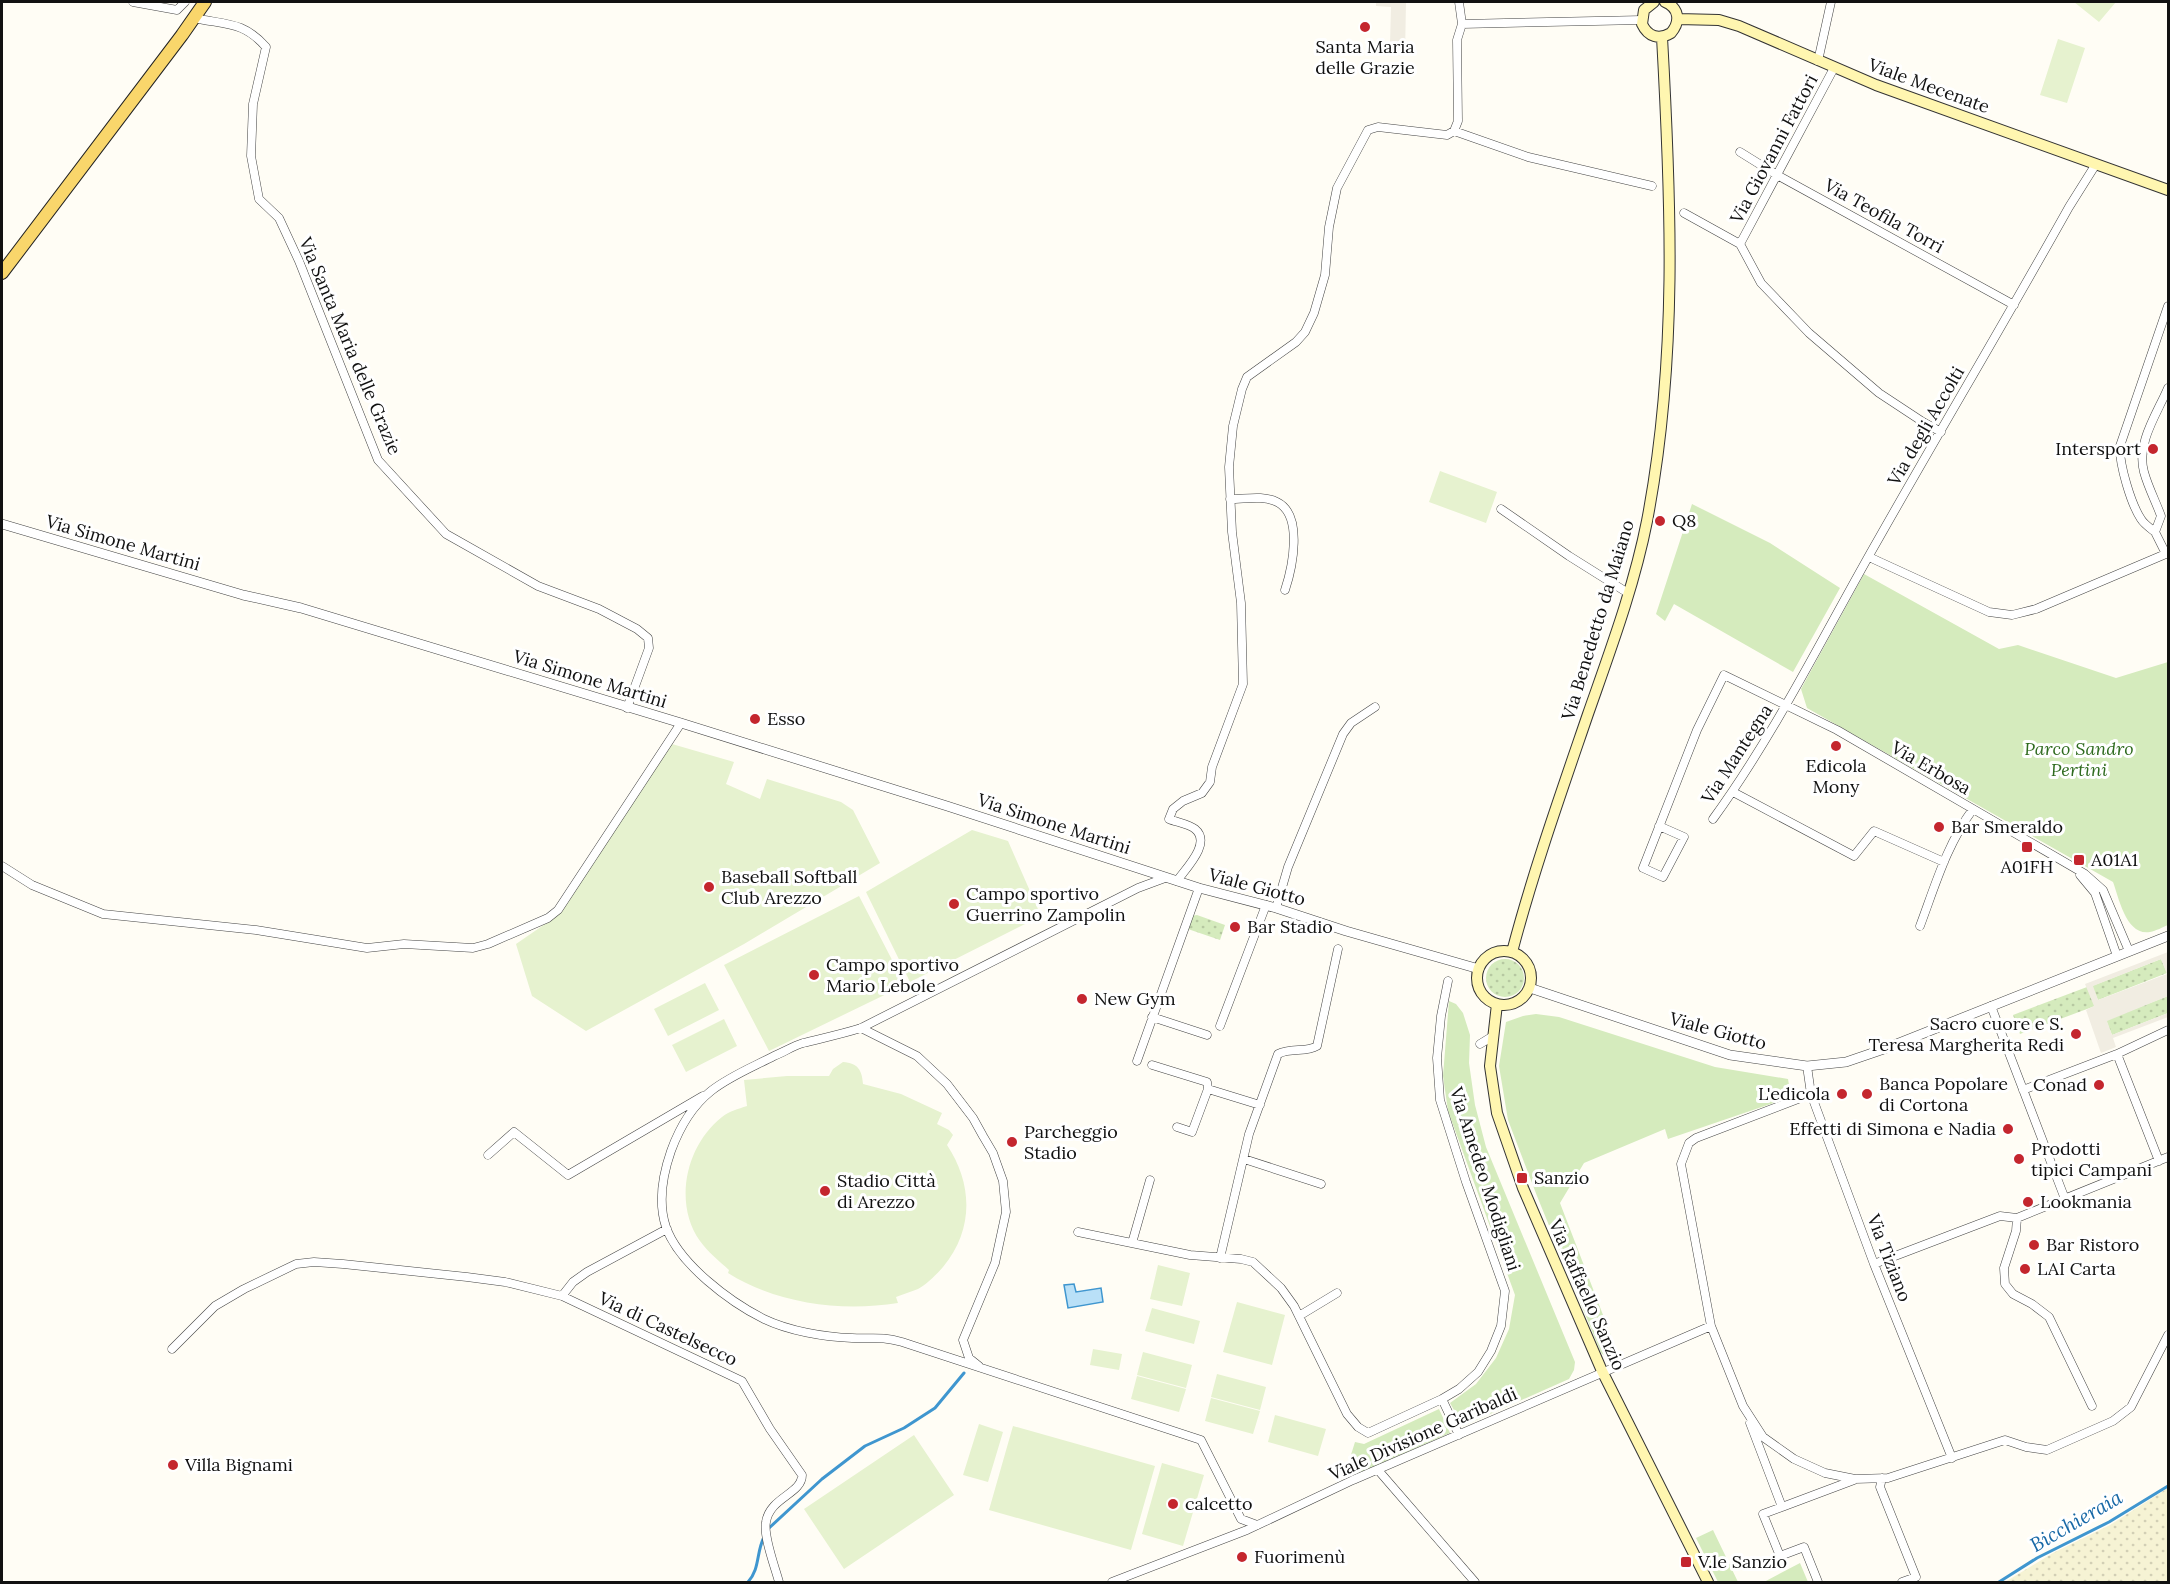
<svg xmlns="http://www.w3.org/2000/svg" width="2170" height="1584" font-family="Lora,serif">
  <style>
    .farmland { fill: url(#farmland-dots) }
    .grass { fill: url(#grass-dots) }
    .park { fill: #d5ebbd }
    .pitch { fill: #e6f2cf }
    .plaza { fill: #f1ede2; fill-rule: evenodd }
    .water { fill: #b9e0f7; stroke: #3f96cf; stroke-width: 1.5 }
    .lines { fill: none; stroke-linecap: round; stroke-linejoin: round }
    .stream { stroke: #3f96cf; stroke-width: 3 }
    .minor-casing { stroke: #444; stroke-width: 9 }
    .tertiary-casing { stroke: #444; stroke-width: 10 }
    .secondary-casing { stroke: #333; stroke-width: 12 }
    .primary-casing { stroke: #222; stroke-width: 14 }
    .minor { stroke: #fff; stroke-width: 8 }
    .tertiary { stroke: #fff; stroke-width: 9 }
    .secondary { stroke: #fff6b0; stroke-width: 10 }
    .primary { stroke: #f9d66b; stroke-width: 12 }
    .poi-dot { fill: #c4262e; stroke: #fff; stroke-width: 2 }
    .labels { text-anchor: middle; stroke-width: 6; stroke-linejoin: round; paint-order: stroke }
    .poi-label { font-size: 18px; fill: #111; stroke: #fff; text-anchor: start }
    .street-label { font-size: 18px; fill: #111; stroke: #fff }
    .park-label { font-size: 18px; font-style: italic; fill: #2f6b1f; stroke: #fff }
    .water-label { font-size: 20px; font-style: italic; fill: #1768a6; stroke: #fff }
  </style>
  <defs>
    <pattern id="farmland-dots" width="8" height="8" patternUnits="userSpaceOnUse" patternTransform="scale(1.5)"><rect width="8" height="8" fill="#f6f3d4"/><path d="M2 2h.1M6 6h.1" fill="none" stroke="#d2cfb5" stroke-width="1.8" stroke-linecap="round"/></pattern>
    <pattern id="grass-dots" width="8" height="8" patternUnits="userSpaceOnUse" patternTransform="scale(1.5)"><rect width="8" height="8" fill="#d5ebbd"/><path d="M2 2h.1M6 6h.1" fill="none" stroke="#b6c8a1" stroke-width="1.8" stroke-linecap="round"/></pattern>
  </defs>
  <rect width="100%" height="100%" fill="#fffdf5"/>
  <path class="farmland" d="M2168 1488V1582H2005L2053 1553 2110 1525Z"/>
  <path class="grass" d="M1197 915 1225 925 1220 940 1185 928 1189 916Z
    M2161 959 2167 973 2098 1000 2092 986Z
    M1486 978a19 19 0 1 1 38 0a19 19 0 1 1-38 0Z
    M2087 987 2095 1006 2020 1034 2013 1015Z
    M2168 996V1013L2112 1035 2106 1020Z"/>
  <path class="park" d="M1692 504 1770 543 1840 588 1793 672 1674 604 1665 621 1656 614Z
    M1864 574 1999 649 2018 645 2116 678 2168 662V925C2163 927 2156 931 2150 932 2126 936 2119 898 2113 882L1807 708 1801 689Z
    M1449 1001 1456 1004 1463 1013 1470 1035 1469 1063 1475 1105 1486 1147 1575 1362 1574 1370 1569 1379 1463 1426 1450 1403 1476 1384 1496 1358 1509 1329 1515 1295 1448 1111 1443 1076Z
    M1536 1014 1559 1017 1715 1067 1788 1079 1791 1097 1668 1139 1665 1129 1584 1163 1560 1203 1618 1354 1606 1357 1601 1353 1537 1196 1508 1120 1499 1066 1506 1022 1523 1016Z
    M1439 1409 1450 1433 1354 1475 1349 1461 1355 1442 1364 1444Z
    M1713 1530 1738 1582H1718L1696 1538Z
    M1800 1563 1808 1582H1764Z"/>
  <path class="pitch" d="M2074 2H2116L2099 22Z
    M2058 39 2085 48 2067 103 2040 95Z
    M1440 471 1497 492 1486 523 1429 502Z
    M672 744 734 762 726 784 760 799 767 779 841 802 853 810 880 863 744 944 586 1031 532 996 516 944 548 922 561 910Z
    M972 830 1008 841 1041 916 910 982 866 892Z
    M859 896 905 985 769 1051 724 965Z
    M705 983 719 1010 668 1036 654 1009Z
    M724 1019 737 1046 686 1072 672 1045Z
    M843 1062C858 1063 862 1070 863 1084L901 1094 942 1113 937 1124 949 1130 953 1135 947 1145C973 1184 974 1230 943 1267 936 1275 927 1284 918 1289 911 1292 903 1294 896 1297L898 1303C841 1312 777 1304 728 1273L729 1270C719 1261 708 1252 700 1241 673 1203 686 1145 722 1117 729 1111 738 1109 747 1106L744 1080 787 1076H829L833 1069Z
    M1158 1265 1190 1273 1182 1306 1150 1299Z
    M1237 1302 1285 1315 1272 1365 1223 1352Z
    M1152 1308 1200 1321 1194 1344 1145 1331Z
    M1093 1349 1122 1354 1119 1370 1090 1365Z
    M1143 1352 1192 1365 1186 1388 1137 1375Z
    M1217 1374 1266 1387 1260 1410 1211 1397Z
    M1137 1376 1186 1389 1179 1412 1131 1399Z
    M1211 1398 1260 1411 1253 1434 1205 1421Z
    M1275 1415 1326 1429 1318 1456 1268 1442Z
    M979 1424 1003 1432 988 1482 963 1475Z
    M1013 1426 1155 1466 1131 1550 989 1510Z
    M914 1435 954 1495 844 1569 804 1509Z
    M1162 1463 1204 1475 1183 1546 1142 1534Z"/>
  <path class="plaza" d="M1376 2H1406L1405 56H1379V44H1390L1391 7 1376 6Z
    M2168 952V996L2107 1021 2112 1035 2168 1013V1017L2113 1038 2116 1047 2101 1053 2086 1010 2094 1006 2085 984ZM2161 959 2167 974 2098 1000 2093 986Z"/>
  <path class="water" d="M1074 1284 1076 1292 1101 1288 1103 1302 1068 1308 1064 1285Z"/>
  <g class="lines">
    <path class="stream" d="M768 1529 822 1479 865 1446 904 1428 935 1408 964 1373
      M748 1582C760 1569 756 1553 764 1537
      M1999 1582 2037 1558 2109 1522 2168 1486"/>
    <defs>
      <path id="minor" d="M133 2 177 10 185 2
        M194 18C226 25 243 21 266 47L253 104 251 156 259 199 279 218 299 261 378 460 446 534 538 586 599 609 637 629 648 638 649 648 627 708
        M1462 24 1642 20
        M1818 61 1831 2
        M1454 131 1528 157 1652 186
        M1740 152 1777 175 2014 305
        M1684 213 1740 244 1761 283 1809 333 1879 393 1923 422 1941 432
        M1740 244 1834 68
        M1230 499C1246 499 1263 495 1277 502 1304 515 1292 569 1285 590
        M1501 509 1569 556 1628 593
        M2155 532C2150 528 2144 524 2141 519 2131 504 2119 464 2120 446L2168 306
        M2166 554 2155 532 2161 516C2156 502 2148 487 2144 472 2136 443 2157 414 2168 388
        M1869 557 1989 612 2012 615 2036 609 2168 553
        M1733 792 1854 856 1874 831 1944 862
        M1713 819C1777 731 1825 632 1879 538 1942 427 2007 318 2069 207L2096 164
        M1659 826 1684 837 1663 877 1643 868 1697 730 1724 675 1837 730 2085 874 2103 890 2129 951
        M2 866 32 885 103 914 256 930 367 948 404 944 473 948 488 944 548 918 558 910 681 723
        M2080 875 2095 893 2117 956
        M1165 878 1138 888 861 1028C842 1034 823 1038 803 1043 793 1046 784 1052 774 1056 753 1067 730 1076 711 1091 692 1106 679 1129 671 1151 663 1174 658 1203 666 1227 679 1264 730 1302 764 1319 789 1331 824 1337 852 1338 873 1339 881 1336 902 1342L1201 1440 1241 1519 1257 1525
        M1177 881C1186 868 1212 843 1195 829 1189 824 1176 822 1169 819L1173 809 1183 801 1202 793 1210 782 1212 767 1243 684 1241 603 1232 532 1229 467 1233 426 1242 389 1247 377 1296 342 1305 332 1314 313 1325 275 1329 227 1337 188 1368 130 1378 127 1447 135 1454 131 1458 121 1457 40 1462 24 1459 2
        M1276 908 1288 867 1343 734 1351 723 1375 707
        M1920 926C1935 886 1947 844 1973 809
        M1448 981 1441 1016 1437 1058 1440 1100 1466 1182 1505 1291 1501 1326 1491 1351 1478 1372 1459 1389 1442 1399 1459 1435
        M1991 1006 2065 1199
        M1152 1017 1207 1035
        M1220 1026 1266 905
        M861 1028 917 1056 947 1084 973 1118 983 1136 993 1153 1003 1181 1006 1212 995 1263 963 1340 969 1358 979 1366
        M1480 1044 1493 1036
        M2117 1054 2159 1161
        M1137 1061 1199 888
        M1152 1065 1207 1082 1208 1089
        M1807 1066 1811 1094 1874 1264 1952 1458
        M2023 1090 2117 1054 2168 1030
        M1811 1094 1696 1138 1689 1143 1681 1164 1711 1326 1743 1406 1763 1437 1794 1459 1825 1473 1855 1479 1888 1478 2005 1440 2026 1447 2047 1450 2113 1421 2131 1407 2168 1335
        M1177 1127 1192 1132 1208 1089 1260 1105
        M488 1155 514 1132 568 1175 703 1096
        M1244 1159 1321 1184
        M2017 1218 2016 1231 2004 1268 2005 1284 2013 1294 2032 1304 2049 1317 2092 1406
        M1078 1232 1190 1255 1241 1259 1253 1262 1281 1288 1294 1306 1347 1414 1358 1427 1368 1433 1442 1399
        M1132 1243 1150 1180
        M1220 1258 1249 1134 1278 1054C1291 1047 1306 1053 1317 1046L1338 949
        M1874 1264 2000 1216 2017 1218 2168 1157
        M562 1296 742 1381 770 1429 802 1475C802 1494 770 1497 766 1522 763 1536 775 1567 779 1582
        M1299 1316 1337 1293
        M172 1349 215 1306 244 1289 296 1264 314 1262 343 1264 467 1277 505 1282 562 1296 573 1282 587 1272 667 1229
        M1750 1423 1782 1507 1763 1514 1780 1556 1804 1547 1818 1582
        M1378 1470 1475 1582
        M1882 1478 1880 1487 1916 1577 1902 1582
        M1782 1507 1854 1480
        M1112 1582 1247 1530 1353 1480 1711 1326"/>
      <path id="tertiary" d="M2 524 243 595 301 608 681 723 947 806 1199 888 1276 908 1346 931 1479 969
        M1530 988 1730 1055 1807 1066 1846 1062 1884 1049 2168 936"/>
      <path id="secondary" d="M1654 2 1644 10 1642 24C1648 37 1659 40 1671 33 1681 21 1679 8 1665 2
        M1678 19 1719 20 1739 26 1876 85 2168 190
        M1477 978a27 27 0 1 1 54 0a27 27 0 1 1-54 0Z
        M1512 952C1533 872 1561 793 1588 714 1610 651 1634 587 1647 521 1678 359 1671 200 1662 37
        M1497 1004 1490 1066 1497 1113 1523 1188 1602 1371 1708 1582"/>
      <path id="primary" d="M2 273 182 35 205 2"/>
    </defs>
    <use href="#minor" class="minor-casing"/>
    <use href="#tertiary" class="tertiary-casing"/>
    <use href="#secondary" class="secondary-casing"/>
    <use href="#primary" class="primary-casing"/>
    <use href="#minor" class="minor"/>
    <use href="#tertiary" class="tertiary"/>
    <use href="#secondary" class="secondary"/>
    <use href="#primary" class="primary"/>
  </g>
  <g class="poi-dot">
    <circle cx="1365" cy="27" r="6"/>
    <circle cx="2153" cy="449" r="6"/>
    <circle cx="1660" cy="521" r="6"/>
    <circle cx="755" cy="719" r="6"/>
    <circle cx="1836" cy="746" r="6"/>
    <circle cx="1939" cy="827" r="6"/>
    <rect x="2021" y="841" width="12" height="12" rx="3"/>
    <rect x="2073" y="854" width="12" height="12" rx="3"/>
    <circle cx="709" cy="887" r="6"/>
    <circle cx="954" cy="904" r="6"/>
    <circle cx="1235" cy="927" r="6"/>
    <circle cx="814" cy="975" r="6"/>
    <circle cx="1082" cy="999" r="6"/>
    <circle cx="2076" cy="1034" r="6"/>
    <circle cx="2099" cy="1085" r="6"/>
    <circle cx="1842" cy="1094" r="6"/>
    <circle cx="1867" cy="1094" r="6"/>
    <circle cx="2008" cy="1129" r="6"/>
    <circle cx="1012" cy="1142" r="6"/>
    <circle cx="2019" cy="1159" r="6"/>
    <rect x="1516" y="1172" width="12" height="12" rx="3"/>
    <circle cx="825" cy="1191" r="6"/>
    <circle cx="2028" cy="1202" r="6"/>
    <circle cx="2034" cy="1245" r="6"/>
    <circle cx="2025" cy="1269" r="6"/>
    <circle cx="173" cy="1465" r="6"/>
    <circle cx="1173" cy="1504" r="6"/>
    <circle cx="1242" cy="1557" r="6"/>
    <rect x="1680" y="1556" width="12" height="12" rx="3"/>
  </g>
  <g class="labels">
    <g class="poi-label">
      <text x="1365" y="53" text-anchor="middle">Santa Maria<tspan x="1365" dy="21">delle Grazie</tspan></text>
      <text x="2141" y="455" text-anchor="end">Intersport</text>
      <text x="1672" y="527">Q8</text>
      <text x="767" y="725">Esso</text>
      <text x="1836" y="772" text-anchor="middle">Edicola<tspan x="1836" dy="21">Mony</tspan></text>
      <text x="1951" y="833">Bar Smeraldo</text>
      <text x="2091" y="866">A01A1</text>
      <text x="2027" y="873" text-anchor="middle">A01FH</text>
      <text x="721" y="883">Baseball Softball<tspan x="721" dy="21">Club Arezzo</tspan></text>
      <text x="966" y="900">Campo sportivo<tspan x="966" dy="21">Guerrino Zampolin</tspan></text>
      <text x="1247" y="933">Bar Stadio</text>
      <text x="826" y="971">Campo sportivo<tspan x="826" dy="21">Mario Lebole</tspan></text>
      <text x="1094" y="1005">New Gym</text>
      <text x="2064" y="1030" text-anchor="end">Sacro cuore e S.<tspan x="2064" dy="21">Teresa Margherita Redi</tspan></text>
      <text x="1879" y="1090">Banca Popolare<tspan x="1879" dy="21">di Cortona</tspan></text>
      <text x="2087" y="1091" text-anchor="end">Conad</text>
      <text x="1830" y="1100" text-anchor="end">L'edicola</text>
      <text x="1996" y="1135" text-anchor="end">Effetti di Simona e Nadia</text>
      <text x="1024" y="1138">Parcheggio<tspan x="1024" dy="21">Stadio</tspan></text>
      <text x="2031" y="1155">Prodotti<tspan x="2031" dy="21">tipici Campani</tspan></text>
      <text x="1534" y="1184">Sanzio</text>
      <text x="837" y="1187">Stadio Città<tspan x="837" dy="21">di Arezzo</tspan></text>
      <text x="2040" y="1208">Lookmania</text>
      <text x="2046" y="1251">Bar Ristoro</text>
      <text x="2037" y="1275">LAI Carta</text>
      <text x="185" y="1471">Villa Bignami</text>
      <text x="1185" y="1510">calcetto</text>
      <text x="1254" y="1563">Fuorimenù</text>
      <text x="1698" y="1568">V.le Sanzio</text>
    </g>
    <g class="street-label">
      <text transform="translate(1929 86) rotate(20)" y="6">Viale Mecenate</text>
      <text transform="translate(1774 149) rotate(-62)" y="6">Via Giovanni Fattori</text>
      <text transform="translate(1884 216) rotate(29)" y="6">Via Teofila Torri</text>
      <text transform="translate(350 346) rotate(67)" y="6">Via Santa Maria delle Grazie</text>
      <text transform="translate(1926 426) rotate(-60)" y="6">Via degli Accolti</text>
      <text transform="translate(123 543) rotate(16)" y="6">Via Simone Martini</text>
      <text transform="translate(1598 620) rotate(-73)" y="6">Via Benedetto da Maiano</text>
      <text transform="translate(590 679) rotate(17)" y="6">Via Simone Martini</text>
      <text transform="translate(1737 754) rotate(-57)" y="6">Via Mantegna</text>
      <text transform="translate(1931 768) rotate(30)" y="6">Via Erbosa</text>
      <text transform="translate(1054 824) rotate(18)" y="6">Via Simone Martini</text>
      <text transform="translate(1257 887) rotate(15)" y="6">Viale Giotto</text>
      <text transform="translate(1718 1031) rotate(15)" y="6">Viale Giotto</text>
      <text transform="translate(1485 1179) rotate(72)" y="6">Via Amedeo Modigliani</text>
      <text transform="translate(1889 1258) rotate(69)" y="6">Via Tiziano</text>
      <text transform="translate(1587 1295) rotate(66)" y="6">Via Raffaello Sanzio</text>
      <text transform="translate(668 1329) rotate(25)" y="6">Via di Castelsecco</text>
      <text transform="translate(1423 1434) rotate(-24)" y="6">Viale Divisione Garibaldi</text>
    </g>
    <g class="park-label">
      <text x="2079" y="755">Parco Sandro<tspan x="2079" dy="21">Pertini</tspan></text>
    </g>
    <g class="water-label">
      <text transform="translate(2076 1521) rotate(-30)" y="7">Bicchieraia</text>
    </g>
  </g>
  <rect width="2170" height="1584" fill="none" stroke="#111111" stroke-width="6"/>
</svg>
